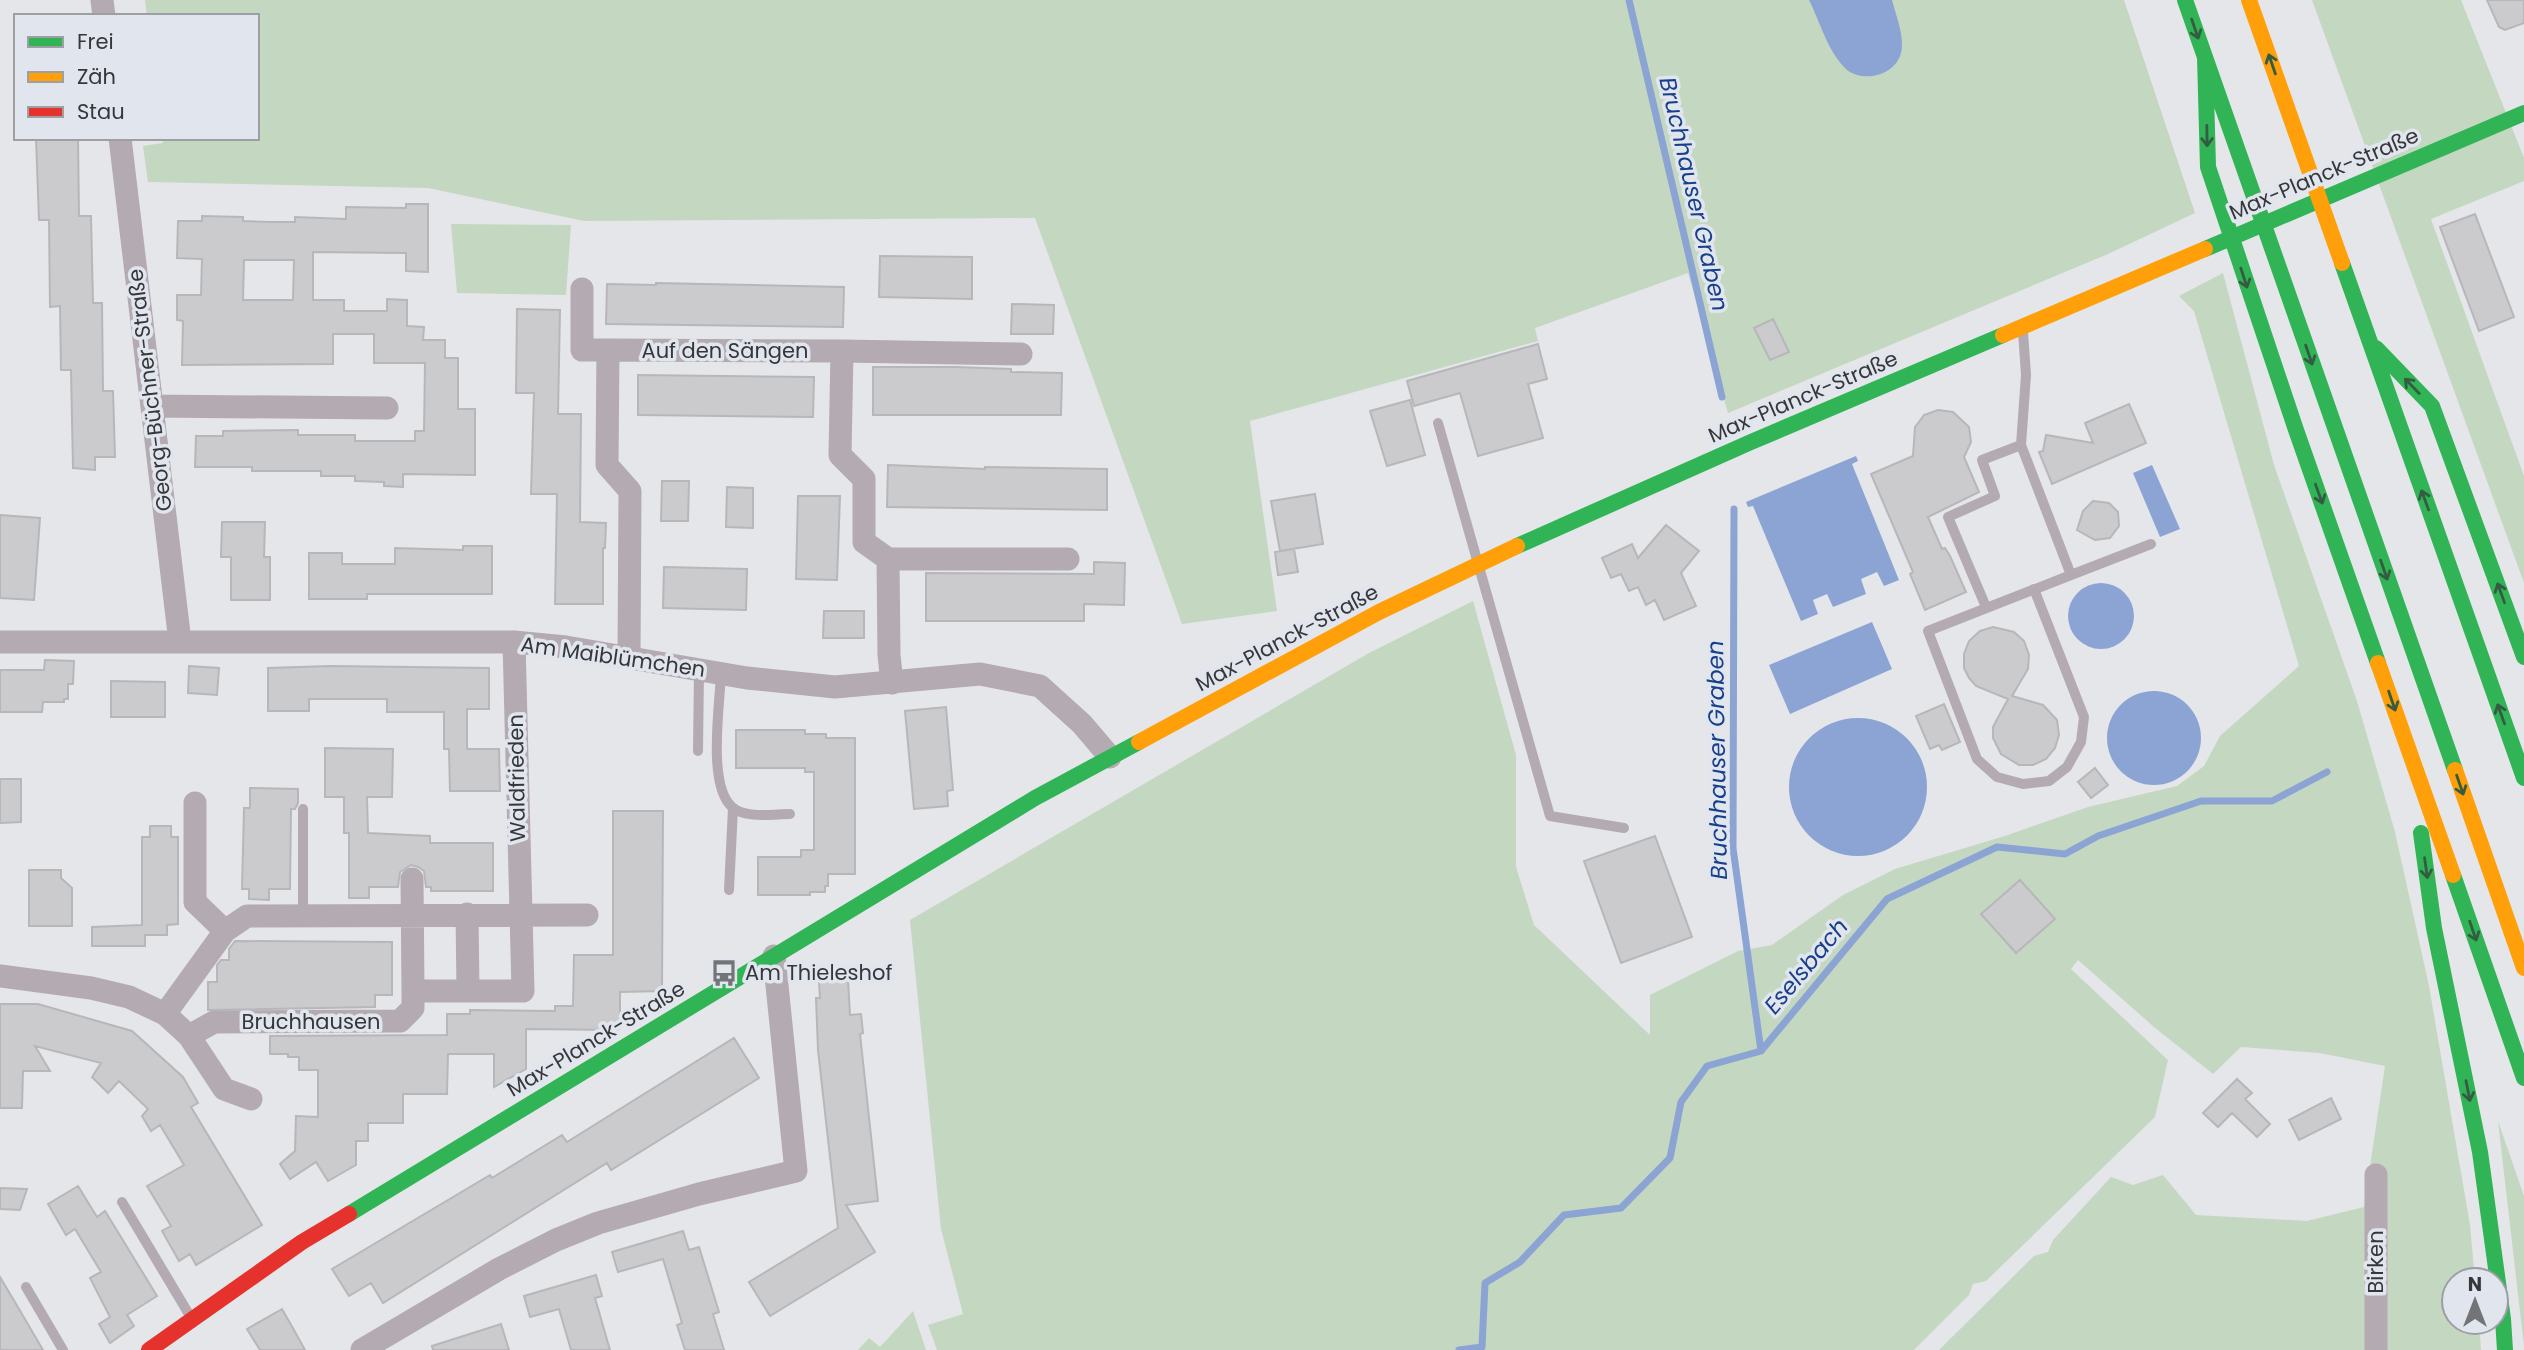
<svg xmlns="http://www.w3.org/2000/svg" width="2524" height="1350" font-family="Poppins,sans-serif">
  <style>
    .green { fill: #c4d7c0; fill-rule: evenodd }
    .water { fill: #8ba4d3 }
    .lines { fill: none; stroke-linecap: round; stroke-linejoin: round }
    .stream { stroke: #8ba4d3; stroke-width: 7 }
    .building { fill: #cbcacd; stroke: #b7b7ba; stroke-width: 2; fill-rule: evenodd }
    .lane { stroke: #b4aab1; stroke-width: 10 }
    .street { stroke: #b4aab1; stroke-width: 23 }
    .fast { stroke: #30b455; stroke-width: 16 }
    .slow { stroke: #ff9f0a; stroke-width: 16 }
    .jam { stroke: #e5322d; stroke-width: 16 }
    .oneway { stroke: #345c42 }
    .labels { text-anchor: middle; stroke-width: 7; stroke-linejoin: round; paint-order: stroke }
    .street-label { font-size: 21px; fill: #36373a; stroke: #e1e5ed }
    .poi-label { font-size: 21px; fill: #36373a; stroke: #e1e5ed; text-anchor: start }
    .water-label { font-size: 23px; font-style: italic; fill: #173f8b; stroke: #e1e5ed }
  </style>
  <rect width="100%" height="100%" fill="#e4e6ea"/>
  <path class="green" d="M145 0H2124L2195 213 2108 254 1728 413 1688 273 1535 328 1538 341 1250 421 1277 611 1182 624 1035 218 584 221 428 188 148 182 143 146 163 143 162 138H257V16H147Z
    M2312 0H2461L2524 158V181L2431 219 2524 476V583Z
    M451 224 571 225 566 295 457 293Z
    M2223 273 2274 465 2357 701 2395 832 2429 986 2470 1225 2475 1280H2454V1322H2479L2481 1350H1939L2034 1256 2048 1252 2053 1240 2111 1177 2133 1185 2163 1175 2196 1215 2307 1221 2364 1207 2385 1066 2320 1053 2241 1047 2213 1074 2154 1027 2078 960 2071 969 2168 1060 2155 1117 1986 1281 1973 1284 1969 1295 1914 1350H937L928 1325 963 1314 941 1229 910 920 1369 653 1473 601 1516 755V867L1534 925 1650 1035V995L1738 951 1772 945 1843 895 1895 869 2005 836 2088 807 2177 786 2204 766 2220 736 2299 666 2194 311 2179 296ZM2020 880 2055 918 2016 953 1982 914Z
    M2498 1121 2524 1196V1346Z
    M913 1311 926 1350H858L869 1338 880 1347Z"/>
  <path class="water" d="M1809 0H1892C1896 16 1905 37 1901 53 1895 77 1859 84 1844 67 1827 49 1820 22 1809 0Z
    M1856 456 1858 461 1852 464 1899 580 1884 586 1877 572 1861 579 1866 594 1833 607 1827 594 1813 600 1818 614 1801 621 1753 506 1748 507 1746 502Z
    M2152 465 2180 529 2160 537 2133 473Z
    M2068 616a33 33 0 1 1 66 0a33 33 0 1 1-66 0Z
    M1872 622 1892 669 1790 714 1769 665Z
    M2107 738a47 47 0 1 1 94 0a47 47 0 1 1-94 0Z
    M1789 787a69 69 0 1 1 138 0a69 69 0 1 1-138 0Z"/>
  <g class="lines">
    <path class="stream" d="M1629 0 1722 397
      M1734 509 1733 848 1761 1051
      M1459 1350 1482 1347 1485 1283 1520 1262 1564 1215 1621 1208 1670 1158 1681 1102 1707 1066 1761 1051 1887 899 1997 847 2065 854 2098 836 2201 801H2272L2327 772"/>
  </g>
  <path class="building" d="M2487 0H2524V23L2505 30 2499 27Z
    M36 138H78L79 216H91L93 303H102L103 391H113L115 457H95V470L73 468 71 370H61L60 306 50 307 49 220H39Z
    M406 204H428V272L406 271V253L313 252V300H344V311H387V299L407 300V326L424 327 423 340H445V358H458V409H475V475L403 474V487L384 486V482L355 481V476H321V471H252V467H195L196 436H223V431L298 430V435H355V441H415V431H424L425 363H374V334H333V364L182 365 183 321 177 320V295H201L202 259 177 258 178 221H202V216L243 217V221L270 222H295V217L346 219V207L406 208ZM244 260H294L293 300H243Z
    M2475 214 2514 317 2479 331 2440 227Z
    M880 256 972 257V299L879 297Z
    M656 283 844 287 843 327 606 324 607 284 656 285Z
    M1012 304 1054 305 1053 334H1011Z
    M517 309 560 310 558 414H581L580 522 606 523 605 548H603V604H555L557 494H531L534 393H516Z
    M1773 319 1789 352 1770 360 1754 328Z
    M1538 344 1547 379 1528 384 1543 438 1478 456 1460 393 1414 406 1407 381Z
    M873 367H955L1011 369V372L1062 373 1061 415H873Z
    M638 375 814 377 813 417 638 415Z
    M1410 400 1425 455 1387 466 1370 411Z
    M2129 404 2146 443 2052 484 2039 452 2043 451 2046 435 2093 443 2085 423Z
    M1938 410 1953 412 1969 427 1971 442 1964 457 1979 492 1928 517 1942 549 1945 548 1950 556 1966 592 1925 610 1910 574 1913 572 1871 474 1913 456 1915 427 1924 415Z
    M888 465 985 469V467L1107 469V510L887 507Z
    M662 481H689L688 521H661Z
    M727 487 753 488V528L726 527Z
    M1315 494 1323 544 1280 551 1271 501Z
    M798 496H840L837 580 796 579Z
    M2093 501 2109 503 2118 512 2119 526 2110 538 2095 540 2077 530 2083 511Z
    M0 515 40 518 34 600 0 598Z
    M222 522H265L264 557H270V600H231V557H221Z
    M1666 525 1699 551 1681 573 1696 606 1664 620 1655 600 1646 605 1638 587 1629 591 1621 574 1611 578 1602 558 1632 544 1638 558Z
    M463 546H492V594H367V599H309V553H342V564H395V548L463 550Z
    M1294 549 1298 572 1278 575 1275 552Z
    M1094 562 1125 563 1124 605 1084 604V621H926V573L1094 574Z
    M664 567 747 569 746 610 663 608Z
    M824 611H864V638H823Z
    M1993 627 2014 632 2024 641 2029 655 2028 669 2012 696 2043 705 2057 720 2059 735 2055 748 2046 759 2033 765H2019L2001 754 1993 738V727L2008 699 1976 686 1969 678 1964 668V654L1969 641 1980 631Z
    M45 660 74 661 73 684H68V699H64V702H43L42 712H0V670H44Z
    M189 666 219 668 217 695 188 693Z
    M330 666 489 668V709H467V749H499L500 791H450L449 749H444V712H387V699H309V711H268V668Z
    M111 681 165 682V717H111Z
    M1944 704 1960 742 1942 750 1939 745 1930 749 1916 716Z
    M946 707 953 790 947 791 948 806 914 809 905 711Z
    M736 730H805V734H826V738H855V874H828V886H825V892H810V895H758V857H801V850H814V772H805V768H736Z
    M325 748 393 749 392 797H367L368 833 430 836V843H493V891H431V887H426L424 871 418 867 411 865 400 872 398 887H369V898H349V833H344V797H325Z
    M2095 768 2108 785 2091 798 2078 782Z
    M0 779H21V822L0 823Z
    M250 788 298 789V803L295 809H291L290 889H269V900L249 899V889H242L244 808H250Z
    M613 811H663L662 991 620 992V1028L617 1030 526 1029V1069L494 1087V1054H448L447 1094H403V1123H368V1141H356V1165L328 1181 316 1162 290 1179 280 1164 295 1151 296 1116 318 1117V1070H299V1057H288V1054H270V1036L447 1035V1014H470V1010L555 1011V1006H573L574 955H613Z
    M150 826H171V837H178V924L167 925V935H145V946H92V927L142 925V837H150Z
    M1655 836 1692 937 1621 963 1584 861Z
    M29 870H61V878L72 888V926H29Z
    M2020 880 2055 919 2016 953 1981 914Z
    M235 941 392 942V995H375V1007L208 1010V982H217V965L221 960H229V949Z
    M848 980 850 1015 861 1014 863 1033 860 1034 878 1201 846 1205 875 1252 770 1316 749 1282 838 1228 818 1050 816 998H820L819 982Z
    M0 1004H38L132 1031 183 1077 198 1103 191 1107 262 1225 196 1265 190 1254 179 1261 162 1231 171 1226 147 1186 184 1165 160 1125 151 1131 142 1116 148 1109 119 1081 108 1093 92 1077 101 1063 35 1046 50 1071H23L22 1108H0Z
    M734 1038 759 1078 611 1170 607 1163 383 1303 371 1283 349 1296 332 1269 490 1175 492 1178 562 1135 567 1142Z
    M2237 1079 2252 1093 2245 1099 2270 1124 2257 1137 2232 1113 2218 1127 2203 1113Z
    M2331 1098 2341 1119 2299 1140 2289 1120Z
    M78 1186 97 1217 105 1211 157 1296 127 1315 134 1326 110 1343 99 1324 110 1317 90 1278 101 1272 75 1229 66 1235 48 1204Z
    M0 1188 27 1189 20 1210 0 1209Z
    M683 1231 689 1250 699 1247 719 1312 713 1314 724 1350H685L677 1325 682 1323 663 1259 618 1272 612 1252Z
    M596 1275 602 1296 595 1298 610 1350H571L559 1309 530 1317 524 1296Z
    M0 1277 19 1309 43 1350H0Z
    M282 1309 294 1330 305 1350H260L247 1329Z
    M501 1324 509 1350H433L432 1346Z"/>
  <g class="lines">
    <path class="lane" d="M2023 332 2026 375 2021 445 2071 575 2151 544
      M1438 423 1550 816 1624 828
      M2034 589 2084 717 2081 742 2067 767 2049 781 2023 784 1997 777 1977 759 1928 631 2071 575
      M1986 607 1948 517 1995 496 1982 460 2021 445
      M721 673C720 704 707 785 732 807 746 819 773 814 790 814
      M698 751 699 670
      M729 890 733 808
      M303 916V809
      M122 1202 190 1316
      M26 1287 63 1350"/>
    <path class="street" d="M102 0 104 16
      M120 138 180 642
      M582 289V350H608
      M842 351 1021 354
      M152 406 387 408
      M888 559H1068
      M0 642H514L566 647 747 678 835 687 980 674 1040 686 1082 724 1110 757
      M629 657 630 491 607 465 608 350 842 351 840 455 864 479V542L888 559 889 655 892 683
      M195 803V902L225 931
      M412 879 413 991H523L514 642
      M467 914 468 991
      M0 976 91 988 129 997 165 1014 189 1036 224 1089 251 1099
      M165 1014 225 931 247 916 587 915
      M189 1036 214 1022 400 1021 413 1008V991
      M2376 1175V1350
      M362 1350 499 1269 556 1240 598 1223 699 1194 796 1171 774 956"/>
    <path class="fast" d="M2185 0 2455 770
      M2205 57 2208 167 2296 430 2378 663
      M2205 249 2524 113
      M2342 263 2524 778
      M2376 348 2432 406 2524 657
      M1517 546 1751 442 2003 335
      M2421 833 2434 928 2480 1152 2503 1319 2505 1350
      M2453 875 2524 1078
      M349 1214 1035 798 1139 742"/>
    <path class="slow" d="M2249 0 2342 263
      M2003 335 2205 249
      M2378 663 2453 875
      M1139 742 1379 612 1517 546
      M2455 770 2524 968"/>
    <path class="jam" d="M149 1350 302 1242 349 1214"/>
  </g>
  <defs><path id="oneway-shaft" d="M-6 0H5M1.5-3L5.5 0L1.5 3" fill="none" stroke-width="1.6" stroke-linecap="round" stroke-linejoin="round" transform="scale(1.75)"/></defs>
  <g class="oneway">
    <use href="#oneway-shaft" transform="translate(2195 29) rotate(71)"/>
    <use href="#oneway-shaft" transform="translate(2272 64) rotate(-109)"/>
    <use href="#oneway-shaft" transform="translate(2207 136) rotate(89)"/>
    <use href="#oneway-shaft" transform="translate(2244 278) rotate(72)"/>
    <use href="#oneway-shaft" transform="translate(2309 355) rotate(71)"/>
    <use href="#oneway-shaft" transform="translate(2412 386) rotate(-134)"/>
    <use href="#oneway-shaft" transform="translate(2319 494) rotate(70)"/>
    <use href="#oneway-shaft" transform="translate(2425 500) rotate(-110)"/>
    <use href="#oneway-shaft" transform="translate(2384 570) rotate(71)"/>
    <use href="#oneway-shaft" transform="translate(2501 593) rotate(-110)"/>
    <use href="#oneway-shaft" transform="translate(2392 701) rotate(71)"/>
    <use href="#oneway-shaft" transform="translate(2501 714) rotate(-110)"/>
    <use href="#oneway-shaft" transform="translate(2460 785) rotate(71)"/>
    <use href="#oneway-shaft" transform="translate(2426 868) rotate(82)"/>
    <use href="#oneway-shaft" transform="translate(2473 931) rotate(71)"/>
    <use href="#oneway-shaft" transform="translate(2468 1091) rotate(79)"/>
  </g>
  <defs>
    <symbol id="bus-bare" viewBox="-9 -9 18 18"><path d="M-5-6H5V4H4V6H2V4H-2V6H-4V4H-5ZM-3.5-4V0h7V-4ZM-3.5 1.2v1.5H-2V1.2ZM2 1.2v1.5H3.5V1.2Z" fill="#737478" stroke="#e1e5ed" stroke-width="2.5" paint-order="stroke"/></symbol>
  </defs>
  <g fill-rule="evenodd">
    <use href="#bus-bare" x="705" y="954" width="38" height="38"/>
  </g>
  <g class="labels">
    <g class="street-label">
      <text transform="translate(2324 174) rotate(-23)" y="7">Max-Planck-Straße</text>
      <text x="725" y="358">Auf den Sängen</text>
      <text transform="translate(150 390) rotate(-97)" y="7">Georg-Büchner-Straße</text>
      <text transform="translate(1803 397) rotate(-23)" y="7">Max-Planck-Straße</text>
      <text transform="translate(1287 638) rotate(-28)" y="7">Max-Planck-Straße</text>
      <text transform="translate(613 657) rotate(8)" y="7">Am Maiblümchen</text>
      <text transform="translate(517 778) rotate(-91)" y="7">Waldfrieden</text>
      <text x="311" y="1029">Bruchhausen</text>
      <text transform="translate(596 1039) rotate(-31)" y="7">Max-Planck-Straße</text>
      <text transform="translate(2376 1262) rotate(-90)" y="7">Birken</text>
    </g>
    <g class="poi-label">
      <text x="745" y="980">Am Thieleshof</text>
    </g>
    <g class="water-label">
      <text transform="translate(1694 194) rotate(77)" y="8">Bruchhauser Graben</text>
      <text transform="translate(1717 760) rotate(-91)" y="8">Bruchhauser Graben</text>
      <text transform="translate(1806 966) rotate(-50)" y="8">Eselsbach</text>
    </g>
  </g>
  <rect x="14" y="14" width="245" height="126" fill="#e1e5ed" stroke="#9d9fa5" stroke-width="2"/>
  <rect x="28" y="37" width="35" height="10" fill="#30b455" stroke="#9d9fa5" stroke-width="2"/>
  <text x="77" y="49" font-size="21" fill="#36373a">Frei</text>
  <rect x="28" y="72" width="35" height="10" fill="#ff9f0a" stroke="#9d9fa5" stroke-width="2"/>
  <text x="77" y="84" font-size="21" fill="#36373a">Zäh</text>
  <rect x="28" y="107" width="35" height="10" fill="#e5322d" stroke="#9d9fa5" stroke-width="2"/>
  <text x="77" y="119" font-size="21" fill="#36373a">Stau</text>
  <g transform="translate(2475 1301)"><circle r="33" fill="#e1e5ed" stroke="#9d9fa5" stroke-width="2"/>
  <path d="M0-5L12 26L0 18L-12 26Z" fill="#737478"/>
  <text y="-10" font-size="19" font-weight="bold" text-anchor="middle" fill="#36373a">N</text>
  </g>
</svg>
